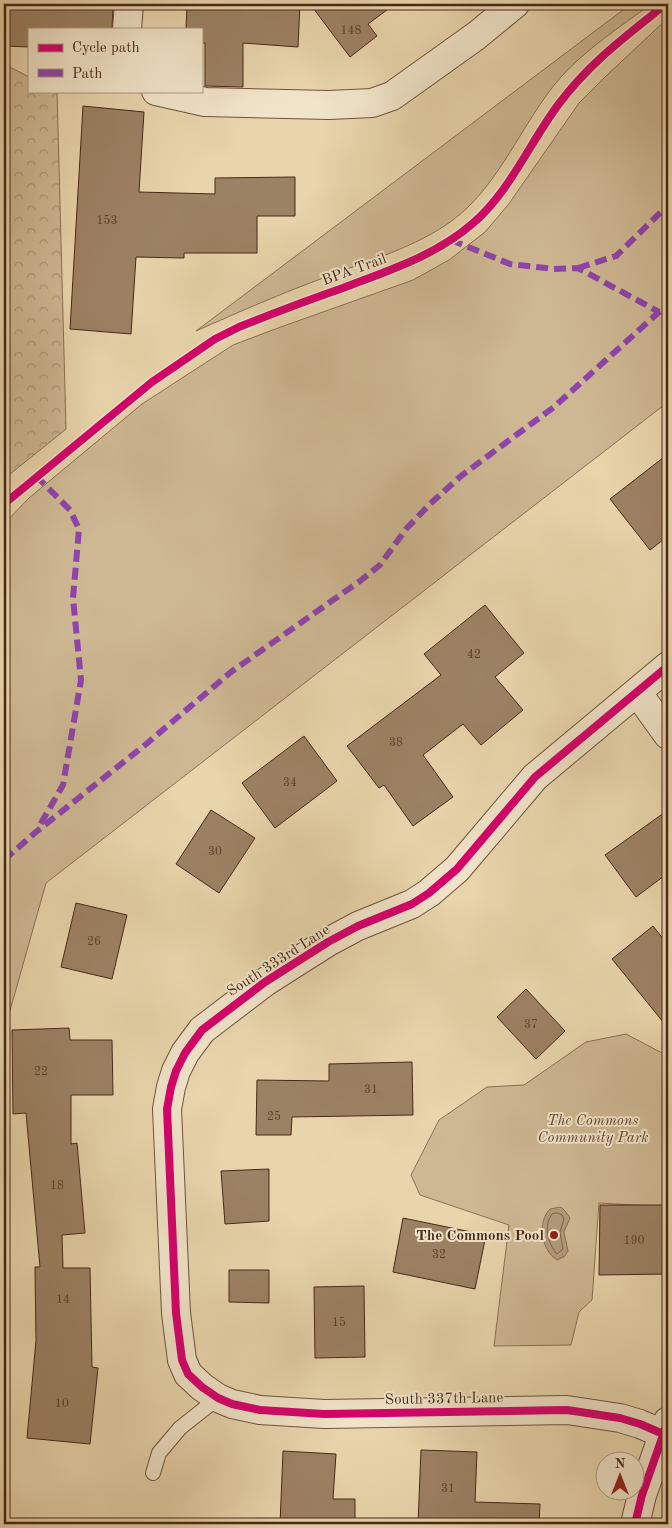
<svg xmlns="http://www.w3.org/2000/svg" width="672" height="1528" font-family="'Old Standard TT',serif">
  <style>
    .green { fill: #ceb893; stroke: #8b7055 }
    .forest { fill: url(#forest-crowns); stroke: #8b7055 }
    .water { fill: #b29a79; stroke: #886c52 }
    .lines { fill: none; stroke-linecap: round; stroke-linejoin: round }
    .shore { stroke: #7d6148; stroke-width: 1 }
    .building { fill: #9c8264; stroke: #482817 }
    .service-casing { stroke: #70533c; stroke-width: 16 }
    .minor-casing { stroke: #70533c; stroke-width: 30 }
    .service { stroke: #f1e4c9; stroke-width: 14 }
    .minor { stroke: #f1e4c9; stroke-width: 28 }
    .quiet { stroke: #8e44ad; stroke-width: 6; stroke-dasharray: 12 6; stroke-linecap: butt }
    .cycleway-casing { stroke: #f1e4c9; stroke-width: 11 }
    .cycleway { stroke: #d6006c; stroke-width: 8 }
    .poi-dot { fill: #8f2418; stroke: #f1e4c9; stroke-width: 2 }
    .labels { text-anchor: middle; stroke-width: 4; stroke-linejoin: round; paint-order: stroke }
    .number-label { font-size: 12px; fill: #5d3e2a }
    .street-label { font-size: 15px; fill: #482817; stroke: #f1e4c9 }
    .park-label { font-size: 15px; font-style: italic; fill: #634530; stroke: #f1e4c9 }
    .poi-label { font-size: 15px; font-weight: bold; fill: #482817; stroke: #f1e4c9; text-anchor: end }
  </style>
  <defs>
    <pattern id="forest-crowns" width="20" height="18" patternUnits="userSpaceOnUse" patternTransform="scale(1.25)"><rect width="20" height="18" fill="#ceb893"/><path d="M2 6a3 3 0 1 1 6 0M12 15a3 3 0 1 1 6 0" fill="none" stroke="#a99677"/></pattern>
  </defs>
  <rect width="100%" height="100%" fill="#e9d5ac"/>
  <filter id="stains"><feTurbulence type="fractalNoise" baseFrequency=".004" numOctaves="4"/><feColorMatrix values="0 0 0 0 .2 0 0 0 0 .09 0 0 0 0 .02 0 0 0 .5 -.17"/></filter>
  <radialGradient id="worn" r=".72"><stop offset=".6" stop-color="#630" stop-opacity="0"/><stop offset="1" stop-color="#630" stop-opacity=".3"/></radialGradient>
  <path class="green" d="M631 4H651C620 27 586 49 560 78 522 122 500 185 453 220 415 248 369 260 326 277 282 293 239 312 196 331Z
    M668 18V402L46 883 4 1032V524L29 498 142 404 233 345 278 328 413 280 449 260 485 232 508 205 579 103 606 76Z
    M626 1034 668 1056V1207L599 1203 592 1300 579 1312 571 1345 494 1346 509 1225 420 1195 411 1175 439 1120 487 1087 524 1085 586 1042Z"/>
  <path class="forest" d="M4 64 29 77V91H57L66 429 4 479Z"/>
  <path class="water" d="M561 1207 566 1212 570 1218 564 1232 568 1251 565 1256 557 1260C541 1250 537 1222 550 1209Z"/>
  <g class="lines">
    <path class="shore" d="M558 1213 562 1215 564 1219 560 1232 563 1249 557 1254C548 1244 543 1226 552 1214Z"/>
  </g>
  <path class="building" d="M4 4H113L112 29H29V47L4 46Z
    M187 4H300L298 47 243 43V87L205 86V43H201V29H186Z
    M310 4H395L368 24 377 36 350 57Z
    M83 106 144 112 139 192 215 194V178L295 177V216H257V253H184V258L136 257 131 334 70 329Z
    M668 454V536L650 550 610 499Z
    M485 605 524 653 495 677 523 710 481 745 463 724 423 755 453 797 413 826 384 785 379 788 347 746 441 675 424 654Z
    M304 736 337 781 275 828 242 783Z
    M211 810 255 838 219 893 176 864Z
    M668 810V873L636 897 605 855Z
    M76 903 127 915 112 979 61 967Z
    M653 926 668 945V1028L612 959Z
    M526 989 565 1031 536 1059 497 1017Z
    M69 1028 70 1040H112L113 1095H71V1144L77 1143 85 1233 62 1235 63 1268H90L92 1367 98 1368 90 1444 27 1438 36 1341 35 1267H40L26 1113 13 1114 12 1030Z
    M412 1062 413 1115 292 1117 291 1135H256L257 1080 329 1081V1064Z
    M269 1169V1221L225 1224 221 1171Z
    M600 1205H668L667 1274 599 1275Z
    M403 1218 486 1235 475 1289 393 1272Z
    M229 1270H269V1303L229 1302Z
    M364 1286 365 1357 315 1358 314 1287Z
    M421 1450 477 1452 475 1502 540 1504 539 1524H418Z
    M283 1451 336 1454 333 1499H355V1524H280Z"/>
  <g class="lines">
    <defs>
      <path id="service" d="M153 1473 159 1453 180 1428 218 1398"/>
      <path id="minor" d="M127 29 129 4
        M156 91 205 102 329 105 372 103 392 96 476 36 515 4
        M668 666 535 777 457 869 429 893 412 904 358 926 328 942 265 982 202 1030 185 1053 176 1071 171 1087 167 1109 176 1313 182 1360 188 1374 202 1387 218 1398 232 1404 260 1410 324 1414 567 1410 620 1418 640 1424 668 1436
        M637 692 668 735
        M635 1524 642 1495 668 1421"/>
    </defs>
    <use href="#service" class="service-casing"/>
    <use href="#minor" class="minor-casing"/>
    <use href="#service" class="service"/>
    <use href="#minor" class="minor"/>
    <path class="quiet" d="M451 240 510 264 554 269 578 268 659 312
      M578 268 616 256 662 211 668 201
      M36 476 70 510 79 529 73 598 81 680 63 785 40 825
      M4 860 36 832 145 745 231 672 360 581 380 565 406 529 430 504 461 476 554 407 659 312 668 306"/>
    <defs>
      <path id="cycleway" d="M4 504 152 382 215 339 239 327C274 313 308 300 343 288 387 271 435 256 472 224 509 193 529 144 558 105 589 63 626 36 666 4
        M668 666 535 777 457 869 429 893 412 904 358 926 328 942 265 982 202 1030 185 1053 176 1071 171 1087 167 1109 176 1313 182 1360 188 1374 202 1387 218 1398 232 1404 260 1410 324 1414 567 1410 620 1418 640 1424 668 1436
        M635 1524 642 1495 668 1421"/>
    </defs>
    <use href="#cycleway" class="cycleway-casing"/>
    <use href="#cycleway" class="cycleway"/>
  </g>
  <circle class="poi-dot" cx="554" cy="1235" r="5"/>
  <g class="labels">
    <g class="number-label">
      <text x="351" y="34">148</text>
      <text x="107" y="224">153</text>
      <text x="474" y="658">42</text>
      <text x="396" y="746">38</text>
      <text x="290" y="786">34</text>
      <text x="215" y="855">30</text>
      <text x="94" y="945">26</text>
      <text x="531" y="1028">37</text>
      <text x="41" y="1075">22</text>
      <text x="371" y="1093">31</text>
      <text x="274" y="1120">25</text>
      <text x="57" y="1189">18</text>
      <text x="634" y="1244">190</text>
      <text x="439" y="1258">32</text>
      <text x="63" y="1303">14</text>
      <text x="339" y="1326">15</text>
      <text x="62" y="1407">10</text>
      <text x="448" y="1492">31</text>
    </g>
    <g class="street-label">
      <text transform="translate(354 269) rotate(-20)" y="5">BPA Trail</text>
      <text transform="translate(278 960) rotate(-33)" y="5">South 333rd Lane</text>
      <text transform="translate(444 1398) rotate(-1)" y="5">South 337th Lane</text>
    </g>
    <g class="park-label">
      <text x="593" y="1125">The Commons<tspan x="593" dy="17">Community Park</tspan></text>
    </g>
    <g class="poi-label">
      <text x="544" y="1240">The Commons Pool</text>
    </g>
  </g>
  <rect width="672" height="1528" fill="none" stroke="#e9d5ac" stroke-width="20"/>
  <rect x="5" y="5" width="662" height="1518" fill="none" stroke="#482817" stroke-width="2.5"/>
  <rect x="10" y="10" width="652" height="1508" fill="none" stroke="#482817"/>
  <rect x="28" y="28" width="175" height="65" fill="#f1e4c9" stroke="#ad9982"/>
  <rect x="38" y="44" width="25" height="8" fill="#d6006c" stroke="#ad9982"/>
  <text x="72" y="52" font-size="15" fill="#482817">Cycle path</text>
  <rect x="38" y="69" width="25" height="8" fill="#8e44ad" stroke="#ad9982"/>
  <text x="72" y="78" font-size="15" fill="#482817">Path</text>
  <g transform="translate(620 1476)"><circle r="24" fill="#f1e4c9" stroke="#ad9982"/>
  <path d="M0-4L9 19L0 12L-9 19Z" fill="#8f2418"/>
  <text y="-8" font-size="14" font-weight="bold" text-anchor="middle" fill="#482817">N</text>
  </g>
  <rect width="100%" height="100%" filter="url(#stains)"/>
  <rect width="100%" height="100%" fill="url(#worn)"/>
</svg>
